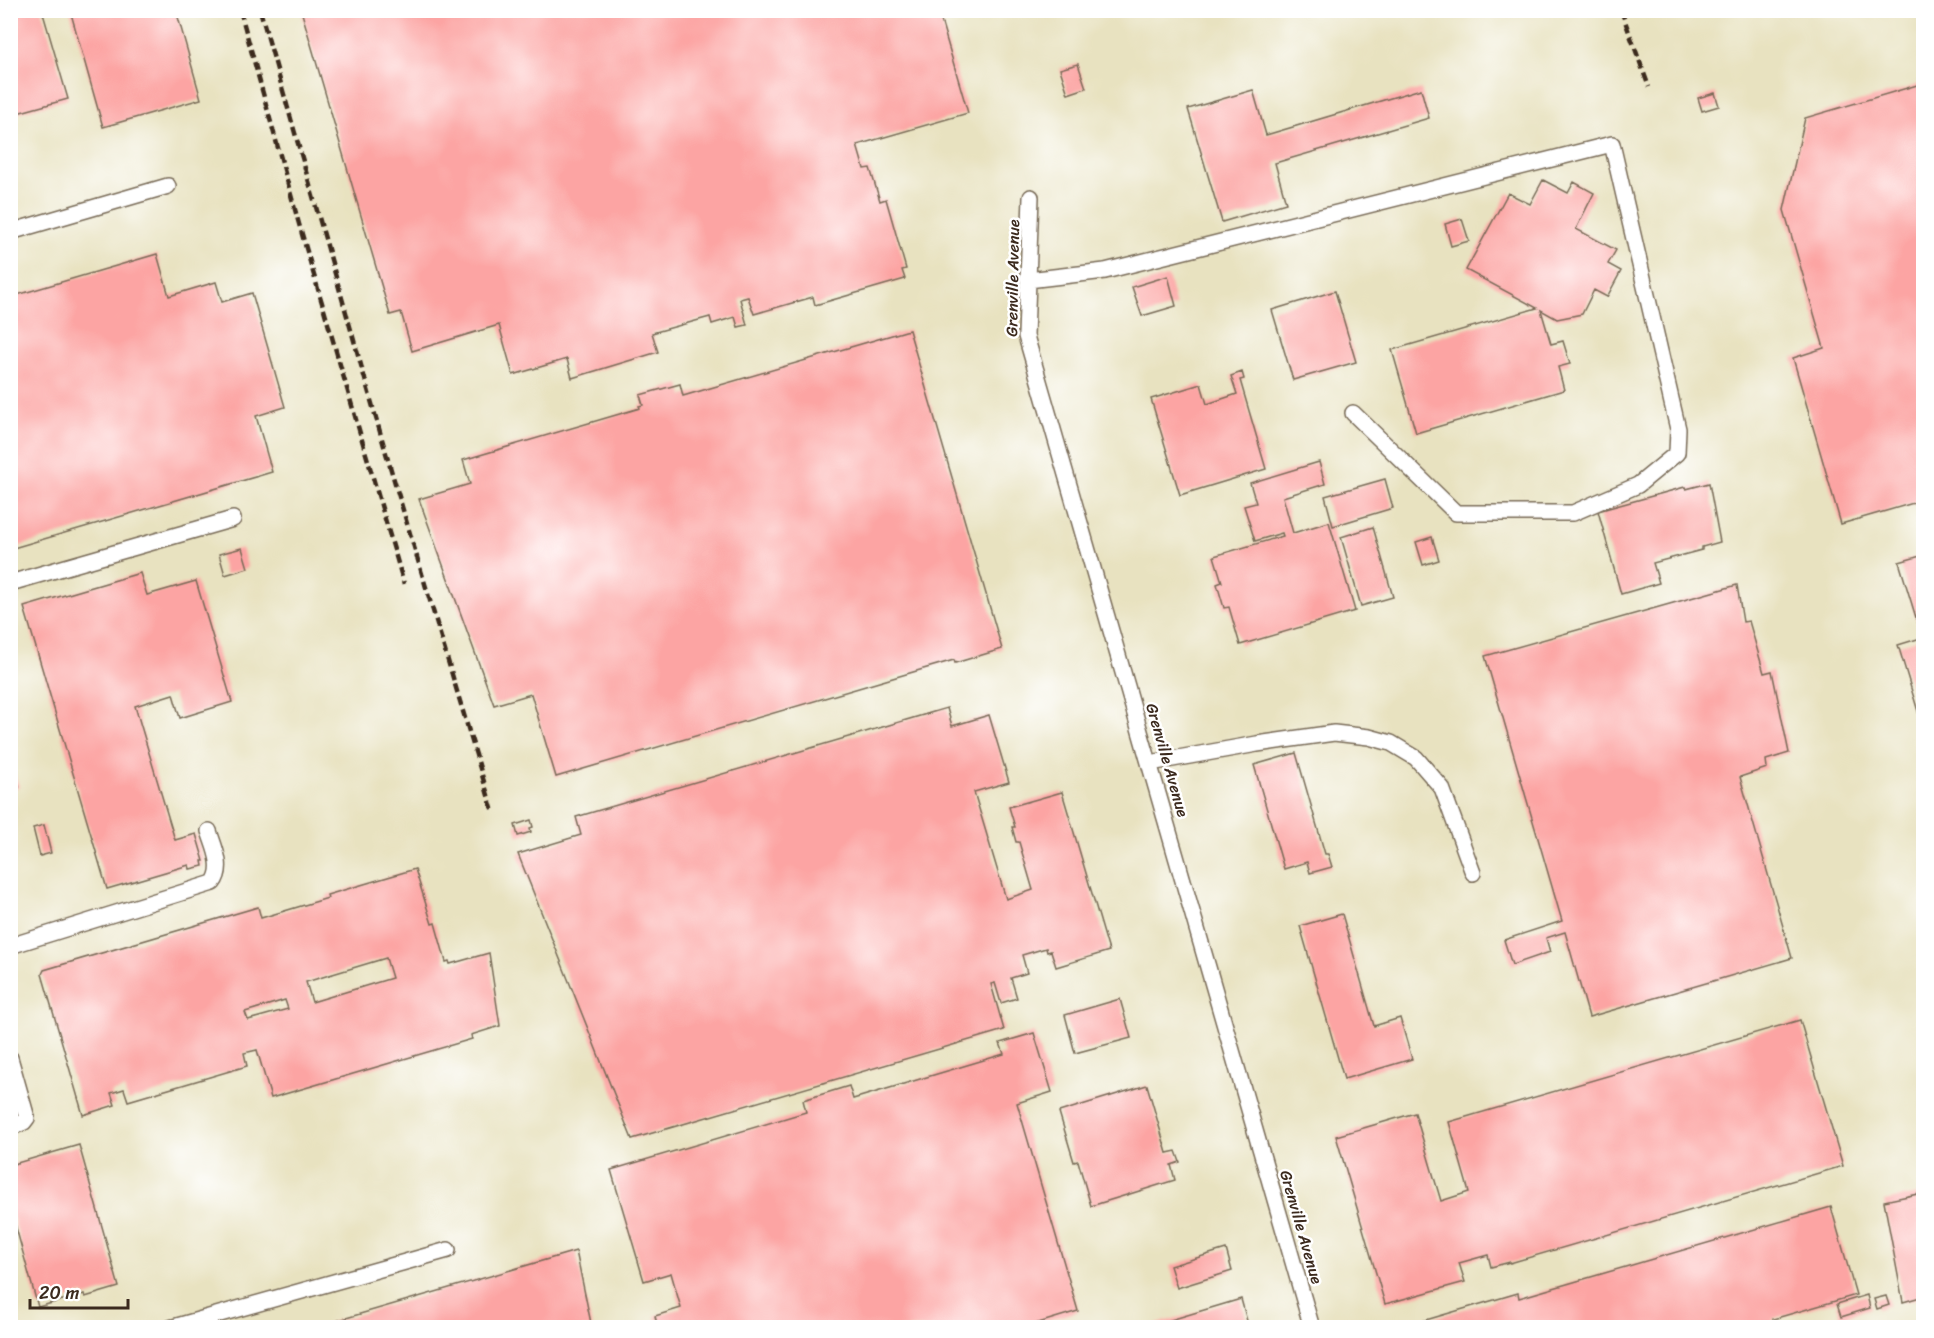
<svg xmlns="http://www.w3.org/2000/svg" width="1934" height="1338" font-family="Sriracha,sans-serif">
  <style>
    .building { fill: #fca4a3; fill-rule: evenodd }
    .lines { fill: none; stroke-linecap: round; stroke-linejoin: round }
    .lane-casing { stroke: #786a57; stroke-width: 18 }
    .lane { stroke: #fff; stroke-width: 15 }
    .rail { stroke: #3b2a1e; stroke-width: 4.5; stroke-dasharray: 9 4.5; stroke-linecap: butt }
    .labels { text-anchor: middle; stroke-width: 5; stroke-linejoin: round; paint-order: stroke }
    .street-label { font-size: 16px; fill: #3b2a1e; stroke: #fff }
  </style>
  <rect width="100%" height="100%" fill="#fff"/>
  <filter id="ink" filterUnits="userSpaceOnUse"><feTurbulence type="fractalNoise" baseFrequency=".0167" numOctaves="2"/><feDisplacementMap in="SourceGraphic" scale="12" xChannelSelector="R" yChannelSelector="G"/><feConvolveMatrix kernelMatrix="1 2 1 2 8 2 1 2 1" color-interpolation-filters="sRGB"/></filter>
  <filter id="wash" filterUnits="userSpaceOnUse"><feTurbulence type="fractalNoise" baseFrequency=".008" numOctaves="4" result="noise"/><feDisplacementMap in="SourceGraphic" scale="24" xChannelSelector="R" yChannelSelector="G"/><feGaussianBlur stdDeviation="1.35" result="paint"/><feColorMatrix in="noise" values="0 0 0 0 0 0 0 0 0 0 0 0 0 0 0 0 0 1.4 0 .05"/><feComposite in="paint" operator="in"/></filter>
  <g filter="url(#wash)">
    <rect width="100%" height="100%" fill="#e8e2c0"/>
    <g id="blocks">
      <path class="building" d="M27 10H42L68 99 10 115V15Z
        M70 10H176L201 99 103 127Z
        M301 10H938L968 113 857 145 864 169 870 168 880 201 886 199 906 269 902 270 905 279 815 305 813 297 754 314 748 297 740 299 747 325 738 327 735 317 712 324 710 317 652 333 658 352 572 378 567 359 513 375 499 325 412 351 401 312 390 315Z
        M1078 64 1086 88 1068 94 1060 69Z
        M1924 83V500L1841 524 1793 358 1824 348 1784 210 1805 118Z
        M1421 89 1429 118 1275 163 1286 203 1222 222 1188 109 1253 90 1266 135Z
        M1715 93 1719 106 1702 111 1698 98Z
        M1543 180 1568 193 1574 182 1594 193 1576 229 1616 250 1608 264 1621 271 1607 297 1594 290 1582 314 1557 319 1541 310 1551 344 1563 341 1570 364 1558 367 1564 390 1416 433 1392 350 1537 308 1466 270 1508 193 1530 204Z
        M1462 219 1469 241 1451 246 1445 224Z
        M157 254 169 296 216 282 222 302 252 293 285 407 256 416 272 472 10 549V297Z
        M1168 276 1176 306 1142 316 1132 287Z
        M1335 291 1356 362 1293 380 1272 310Z
        M909 330 1002 649 955 663 954 660 556 777 531 694 494 705 419 499 470 484 463 460 640 408 639 406 643 405 640 395 680 384 683 396Z
        M1242 372 1244 379 1240 380 1266 469 1180 495 1151 399 1201 384 1207 404 1237 394 1231 376Z
        M1319 462 1325 484 1283 497 1293 533 1329 522 1355 611 1240 645 1229 607 1224 608 1217 584 1222 582 1214 556 1283 536 1282 533 1255 541 1244 506 1256 503 1250 483Z
        M1385 479 1393 508 1333 526 1325 496Z
        M1709 483 1720 542 1702 547V550L1653 563 1659 583 1621 594 1598 511 1685 487 1686 489Z
        M1373 527 1393 597 1361 606 1341 537Z
        M1432 537 1439 560 1423 565 1416 542Z
        M242 548 248 568 225 575 219 554Z
        M1924 555V633L1921 634 1899 562Z
        M140 573 147 595 196 581 232 702 180 718 173 694 135 706 175 840 196 834 204 861H202L203 866 190 869 189 865 107 889 24 607Z
        M1737 585 1743 622 1749 621 1764 673 1772 671 1789 753 1766 760 1767 768 1740 777 1792 958 1589 1017 1565 932 1546 938 1550 952 1512 965 1504 940 1562 921 1485 656Z
        M1924 637V728H1923L1898 645Z
        M947 708 952 726 989 715 1009 782 974 792 1006 899 1033 890 1019 842H1016L1012 827H1015L1009 807 1062 792 1109 951 1056 967 1051 951 1047 952 1046 948 1022 955 1027 973 1011 978 1017 998 1001 1003 995 983 991 984 1004 1030 632 1139 518 854 581 835 576 817Z
        M1296 753 1325 854H1328L1332 867 1310 873 1307 862 1284 869 1254 765Z
        M10 762 19 787 10 790Z
        M531 820 533 827 530 828 531 832 518 836 515 825Z
        M44 825 51 853 40 856 33 828Z
        M415 869 432 924 435 923 446 962 449 961 450 964 489 953 500 1026 471 1035 472 1039 271 1098 257 1050 244 1053 247 1066 128 1101 124 1089 111 1093 115 1105 83 1115 42 974 44 970 258 907 261 918 328 898 327 895ZM386 958 392 978 312 1002 306 982ZM285 1000 288 1009 248 1020 245 1012Z
        M1342 914 1374 1026 1400 1018 1412 1059 1344 1079 1300 926Z
        M1120 999 1131 1038 1075 1053 1065 1015Z
        M1800 1020 1843 1166 1510 1263V1262L1491 1267 1488 1255 1459 1263 1465 1282 1385 1304 1336 1136 1415 1113 1441 1201 1469 1192 1449 1122Z
        M1034 1033 1052 1092 1017 1103 1078 1311 1022 1328H658L655 1316 681 1308 671 1273 644 1281 611 1170 806 1112 803 1100 849 1086 853 1099 1004 1054 1000 1043Z
        M1147 1085 1167 1153 1176 1151 1180 1162 1171 1165 1175 1180 1091 1206 1078 1161 1074 1162 1059 1112Z
        M79 1145 119 1287 85 1297 84 1294 38 1307 10 1206V1165Z
        M1918 1194 1924 1223V1296L1903 1302 1884 1201Z
        M1831 1207 1856 1295 1773 1319 1774 1324 1763 1328H1421L1419 1322 1518 1293 1519 1298Z
        M1226 1249 1232 1271 1177 1288 1170 1266Z
        M576 1251 592 1328H331L329 1323Z
        M1867 1295 1870 1308 1841 1317 1837 1304Z
        M1886 1296 1889 1305 1877 1309 1874 1299Z
        M1241 1299 1249 1328H1147V1327Z"/>
    </g>
  </g>
  <g filter="url(#ink)">
    <use href="#blocks" fill-opacity="0" stroke="#786a57" stroke-width="1.5"/>
    <g class="lines">
      <defs>
        <path id="lane" d="M1031 197 1026 336 1312 1328
          M10 232 168 186
          M1028 280 1105 271 1612 144 1678 429 1677 453 1638 485 1573 513H1456L1353 413
          M10 583 233 519
          M1150 763 1257 744 1334 733 1369 737 1391 743 1416 758 1442 788 1473 873
          M10 946 213 883C225 868 214 847 209 831
          M10 1058 27 1118 24 1122 10 1128
          M170 1328 448 1250"/>
      </defs>
      <use href="#lane" class="lane-casing"/>
      <use href="#lane" class="lane"/>
      <path class="rail" d="M240 10 299 224 404 584
        M260 10 386 453 493 812
        M1621 10 1649 87"/>
    </g>
  </g>
  <g class="labels">
    <g class="street-label">
      <text transform="translate(1012 278) rotate(-89)" y="6">Grenville Avenue</text>
      <text transform="translate(1168 760) rotate(74)" y="6">Grenville Avenue</text>
      <text transform="translate(1302 1227) rotate(74)" y="6">Grenville Avenue</text>
    </g>
  </g>
  <rect width="1934" height="1338" fill="none" stroke="#fff" stroke-width="36"/>
  <path d="M30 1299v9h98v-9" fill="none" stroke="#3b2a1e" stroke-width="3"/>
  <text x="39" y="1299" font-size="18" fill="#3b2a1e" stroke="#ffffff" stroke-width="4.5" paint-order="stroke">20 m</text>
</svg>
